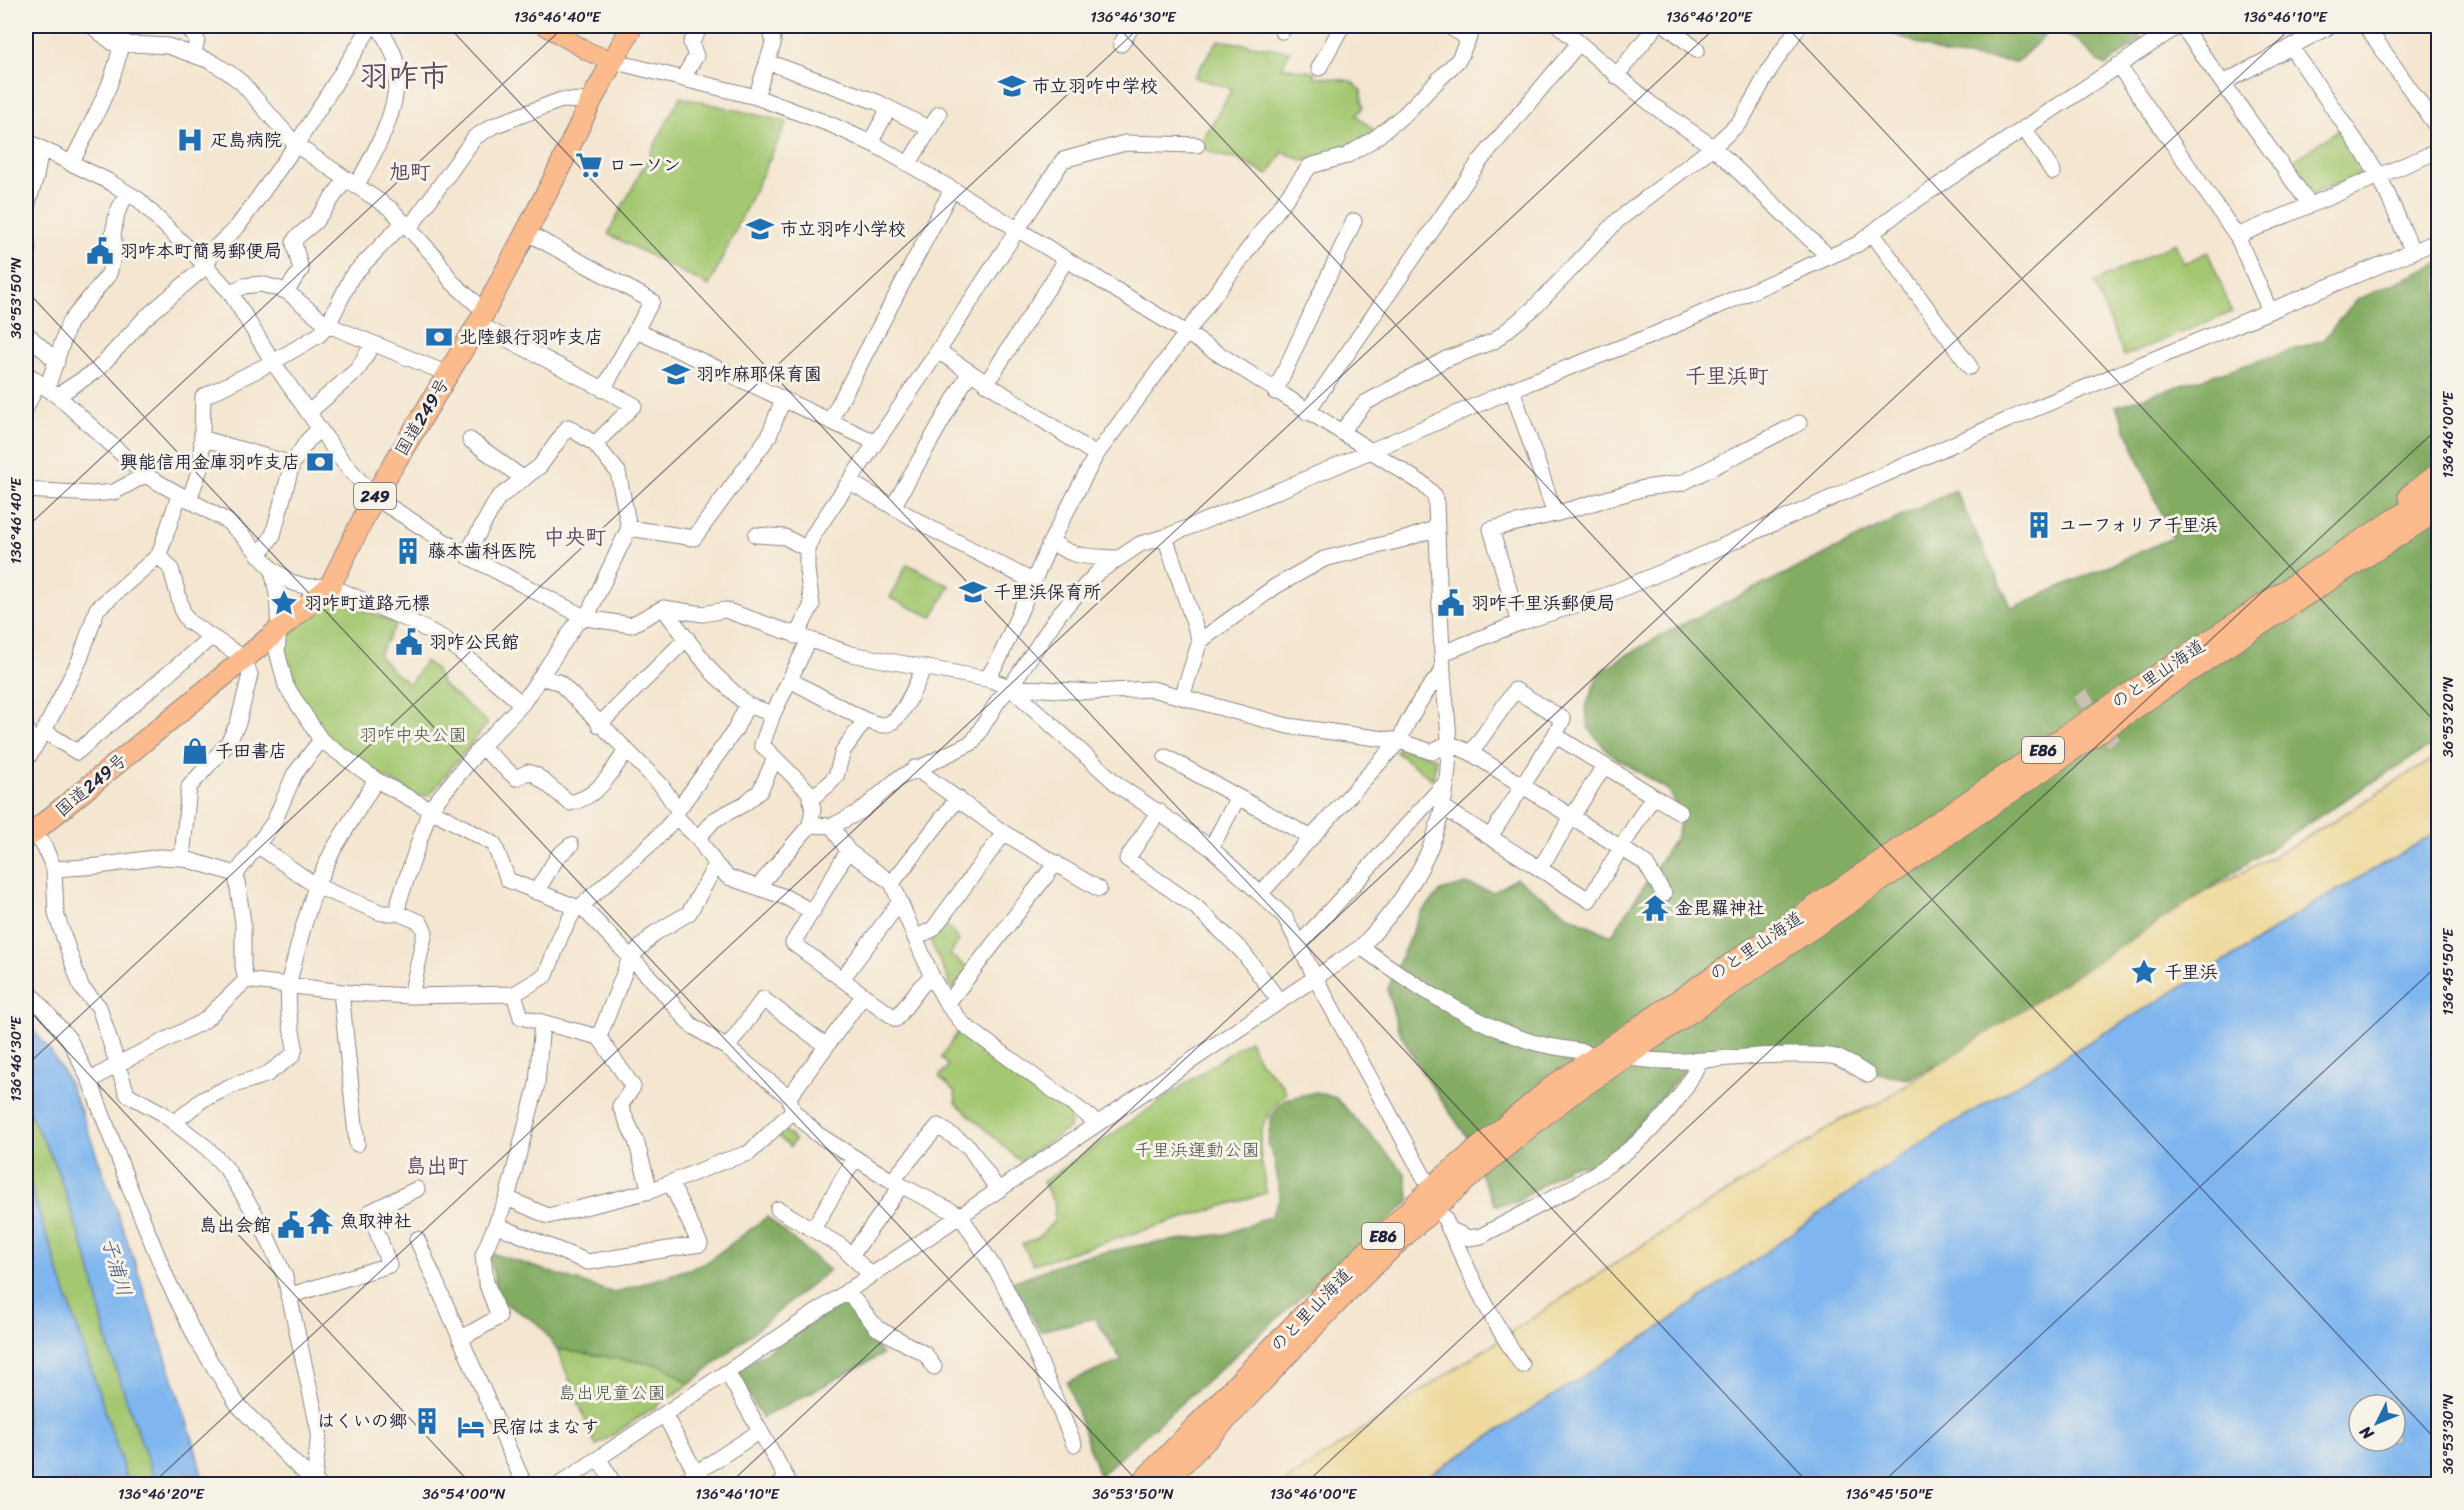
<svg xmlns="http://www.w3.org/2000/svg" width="2464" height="1510" font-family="Sriracha,'Klee One',sans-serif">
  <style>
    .green { fill: #a4c871; stroke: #637556; stroke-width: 1.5 }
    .forest { fill: #83ac63; stroke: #52674f; stroke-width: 1.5 }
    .sand { fill: #eeda9e; stroke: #887e6c; stroke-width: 1.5 }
    .water { fill: #7fb6ef; stroke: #506c95; stroke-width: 1.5; fill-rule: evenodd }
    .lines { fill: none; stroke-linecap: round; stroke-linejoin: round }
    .minor-tunnel { stroke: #cabfb2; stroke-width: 15; stroke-dasharray: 15 8; stroke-linecap: butt }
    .minor-casing { stroke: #8b8486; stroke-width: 17 }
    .major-casing { stroke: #8b8486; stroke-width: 20 }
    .highway-casing { stroke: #8b8486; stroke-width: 23 }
    .minor { stroke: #fff; stroke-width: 15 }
    .major { stroke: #fbbb8d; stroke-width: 18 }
    .highway { stroke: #fbbb8d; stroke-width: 21 }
    .ticks { fill: none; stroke: #22223b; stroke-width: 1.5; stroke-opacity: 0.45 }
    .labels { text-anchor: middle; stroke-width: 6; stroke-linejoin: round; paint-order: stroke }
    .shield { fill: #f7f3e8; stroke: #62616f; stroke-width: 1.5 }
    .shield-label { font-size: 16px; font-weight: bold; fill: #22223b }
    .poi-label { font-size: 18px; font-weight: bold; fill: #22223b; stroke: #f7f3e8; text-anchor: start }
    .street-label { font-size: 18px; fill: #22223b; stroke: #f7f3e8 }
    .park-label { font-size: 18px; fill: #49544b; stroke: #f7f3e8 }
    .water-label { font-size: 20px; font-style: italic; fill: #43567a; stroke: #f7f3e8 }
    .quarter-label { font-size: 21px; font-weight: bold; fill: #5d4962; stroke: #f7f3e8 }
    .town-label { font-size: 30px; font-weight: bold; fill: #5d4962; stroke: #f7f3e8 }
    .neatline { fill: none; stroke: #22223b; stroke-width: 2 }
    .ticks-label { font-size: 15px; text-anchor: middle; fill: #22223b }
  </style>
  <rect width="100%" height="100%" fill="#f7f3e8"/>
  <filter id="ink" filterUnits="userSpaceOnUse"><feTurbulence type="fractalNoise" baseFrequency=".0167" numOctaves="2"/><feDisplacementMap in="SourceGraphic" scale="12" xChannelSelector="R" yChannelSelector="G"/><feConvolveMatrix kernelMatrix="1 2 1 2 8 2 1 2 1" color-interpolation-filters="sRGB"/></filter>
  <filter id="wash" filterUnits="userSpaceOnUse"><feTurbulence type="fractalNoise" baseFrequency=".008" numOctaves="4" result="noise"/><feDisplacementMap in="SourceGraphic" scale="24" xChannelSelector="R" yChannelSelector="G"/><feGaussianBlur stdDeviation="1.35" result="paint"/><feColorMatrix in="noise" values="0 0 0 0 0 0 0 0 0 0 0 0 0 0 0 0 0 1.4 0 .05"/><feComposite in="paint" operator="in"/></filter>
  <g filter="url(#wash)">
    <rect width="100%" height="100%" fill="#f4e6d0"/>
    <path class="green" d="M1218 40 1290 51 1282 67 1315 72 1314 76 1351 81 1361 90 1363 108 1356 115 1376 132 1343 153 1304 161 1283 152 1268 175 1235 158 1220 156 1199 146 1232 89 1194 77Z
      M680 97 787 122 709 286 608 234Z
      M2338 130 2368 171 2311 195 2289 164Z
      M2175 243 2184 263 2208 252 2232 312 2124 356 2094 282Z
      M907 564 950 586 932 617 890 598Z
      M332 598 397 623 378 655 395 673 410 684 425 661 435 669 442 684 488 723 429 796 415 795 328 743 288 686 281 657 283 638Z
      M1399 747 1436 758 1433 780 1396 752Z
      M946 925 959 940 950 955 969 969 953 990 930 940Z
      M959 1031 1071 1115 1069 1128 1020 1161 956 1103 955 1092 939 1077 948 1066 941 1057Z
      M1249 1040 1260 1062 1282 1084 1286 1093C1250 1131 1260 1145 1266 1193L1033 1264 1022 1244 1038 1238 1054 1221 1055 1205 1043 1182Z
      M26 1107 55 1163 89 1263 109 1349 156 1484H128L26 1173Z
      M780 1126 795 1140 790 1147 774 1132Z
      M557 1349 664 1366 690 1384 596 1446Z"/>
    <path class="forest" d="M1874 26H2127L2142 39 2106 65 2097 60 2079 41 2053 28 2017 62 1946 55Z
      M2438 264V741L2338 804 1947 1060 1908 1079 1878 1074 1833 1050 1748 1049 1696 1052 1686 1068 1605 1164 1570 1166 1517 1202 1495 1205 1475 1163 1469 1140 1422 1072 1398 1029 1387 989 1420 914 1441 891 1466 884 1494 892 1516 878 1570 916 1611 936 1676 837 1681 818 1668 790 1610 754 1589 729 1585 709 1598 675 1618 660 1673 629 1955 490 2012 608 2172 538 2116 406 2323 340 2356 300Z
      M1316 1092 1336 1098 1405 1173 1410 1201 1099 1476 1067 1382 1122 1361 1095 1318 1040 1331 1012 1282 1080 1257 1145 1244 1226 1234 1271 1216 1280 1198 1275 1162 1268 1144 1271 1117 1285 1099Z
      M767 1217 829 1270 690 1384 664 1366 557 1349 539 1324 499 1300 489 1252 614 1293 704 1264Z
      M843 1301 882 1355 762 1418 736 1372Z"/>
    <path class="sand" d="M2438 756V832L2304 910 2234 956 1948 1126 1898 1158 1659 1328 1415 1484H1283L1359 1432 1669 1228 1812 1140 1841 1119 1876 1105 2203 893 2294 845Z"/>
    <path class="water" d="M2438 832V1484H1415L1659 1328 1898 1158 1948 1126 2234 956 2304 910ZM2359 1405H2395V1441H2359Z
      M26 1022 49 1049 66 1077 82 1114 132 1254 194 1443 204 1484H156L109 1349 89 1263 55 1163 26 1107Z
      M26 1173 117 1447 128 1484H26Z"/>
  </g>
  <g filter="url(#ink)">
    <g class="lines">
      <path class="minor-tunnel" d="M2080 693 2114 743"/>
      <defs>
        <path id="minor" d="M92 26 113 43 168 46 210 61 228 72 242 83 296 145 391 209 437 259 451 281 484 311
          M187 26 197 40 193 55
          M1448 26 1468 38
          M1559 26 1651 104 1713 147 1829 257
          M1667 26 1697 50
          M2182 26 2310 205
          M2366 26 2438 129
          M1282 31 1284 26
          M1121 44 1132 26
          M2291 47 2379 175 2413 252
          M768 62 877 102 930 129
          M2118 65 2237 236 2270 311
          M1319 68 1342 26
          M1616 76 1656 26
          M683 78 696 56 691 43 701 26
          M2223 83 2330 26
          M756 97 773 44 772 26
          M2024 128 2053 172
          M26 141 108 181 139 200 206 266 230 292 273 362 340 458 374 497 466 555 586 618 631 625 663 608 703 614 725 610 851 654 987 679 1010 687 1092 692 1152 689 1288 726 1399 741 1432 752 1449 743 1471 753 1645 863 1664 894
          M870 143 889 108
          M909 163 939 114
          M71 164C92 120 121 75 123 26
          M356 186C376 151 402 106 396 63 394 50 385 37 378 26
          M26 209 36 177 41 149
          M410 227 475 137 493 126 561 100 591 101
          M526 232 652 301 603 390
          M1873 234 1970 367
          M2237 236 2438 151
          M26 240 28 248 26 254
          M286 291 301 270 294 243 296 238 315 222 346 179
          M230 292 244 286 261 284 286 291 328 325 448 374
          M478 324 634 405 595 444
          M637 331 875 442
          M26 333 57 362
          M938 351 1096 455
          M26 373 60 398 145 475 227 521 244 537 272 569 277 594 279 629 277 651 286 686 321 740 376 780 494 844 508 880 576 907 581 906 659 987 690 1024 727 1048 789 1097 793 1111 817 1134 892 1181 960 1215 1000 1277 1024 1324 1074 1444
          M986 384 1066 260
          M47 388 69 323 109 274 115 249 113 234 117 213 127 193
          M1512 389 1555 514
          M1275 392 1354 221
          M57 396 97 370 145 318 206 266 214 249 238 226 296 145 371 26
          M26 408 38 382
          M1307 412 1480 161 1579 43
          M308 413 358 369 372 345
          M831 419 952 189
          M1341 432 1365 403 1446 359 1494 341 1534 308 1618 220 1713 147 1741 121 1770 69 1799 26
          M204 439 292 464
          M470 440 524 479
          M850 482 932 529 1034 582
          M26 490 93 494 114 492 145 475
          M189 500 201 466 203 397 273 362 319 335 328 325 352 276 404 222
          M893 507 969 373
          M629 528 694 538 769 436 783 399
          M756 535 785 537 807 549
          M1165 537 1200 641
          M1051 541C1074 559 1088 556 1116 558
          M159 555 171 569 183 613 189 622 244 658 250 675 238 723 228 743 189 787 182 858
          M259 555 273 535 292 464 308 440 319 429
          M272 569 291 582 308 587 330 586 406 619 445 639 522 704
          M663 608 713 673 747 705 773 714
          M1519 623 1491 529 1555 514 1644 488 1682 483 1799 423
          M796 636 812 605 807 570V549L813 535 938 351 1063 160 1125 143 1197 145
          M1443 653 1519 623 1607 595 1698 557 2010 419 2438 241
          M542 678 559 682 661 785 678 810 676 817 698 838 716 865 728 877 785 897 813 912
          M987 679 1000 657 1051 541 1096 455 1310 166 1346 156 1374 139 1405 114 1459 59 1474 26
          M790 680 865 720C872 722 881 727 888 724 904 718 917 682 924 667
          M1010 687 1119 786 1211 848 1285 917 1316 979 1425 1179
          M1182 697 1200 641 1276 586 1324 559 1405 539 1437 528
          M599 725 687 638
          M26 727 33 749
          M44 731 77 752 210 638
          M481 747 516 778 528 772 536 775 570 803C600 796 609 775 626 751
          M1471 753 1515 690 1563 719 1555 735
          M1166 757 1310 837
          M26 761 44 731 80 659 97 609 159 555 179 495
          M915 768 1004 833 1099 889
          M1653 796 1680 812
          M810 799 828 785 836 776 843 751 865 720
          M1444 808 1589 900 1653 796 1555 735 1490 837
          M678 810 735 730 747 705
          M1159 811 1127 859 1196 907 1242 951 1280 1002
          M26 822 44 846 54 869 56 914 81 987 99 1007 127 1094 162 1113 207 1148 226 1168 261 1223 285 1277 319 1432 314 1482
          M810 825 832 826 861 811 899 778 973 742 998 701 1010 687 1059 614 1097 573 1140 544 1165 537 1285 488 1523 385 1653 335 1858 244 1900 211 2178 26
          M832 826 848 851 892 883 932 977 947 1004 964 1025 1098 1123
          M698 838 714 820 744 804 760 791 775 758
          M256 844 316 886 382 913H398L420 922 425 932 411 996
          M1211 848 1238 797
          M848 851 793 943 896 1019 921 986 932 977
          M1540 868 1604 766
          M54 869 99 866 160 857 182 858 236 874
          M892 883 958 798
          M758 887 810 825 813 809 809 792 762 745 773 714 809 640
          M536 892 558 856 571 845
          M1261 893 1399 741C1410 715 1424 692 1443 671
          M581 906 655 840 676 817
          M398 913 399 901 430 809 481 747 522 704 578 621 586 618 629 528 618 472 595 444 568 427 540 466 498 498 466 555
          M915 938 933 929 1004 833
          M1300 944 1447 781
          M1361 947C1411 983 1467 1020 1526 1040 1545 1047 1566 1048 1585 1052
          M842 979 899 903
          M246 980 351 993 411 996 514 994 521 1017 599 1037 633 1087 620 1106 636 1141 650 1191
          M246 980 243 966V923L236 874 274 822 294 775 321 740
          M26 988 69 1039 90 1081 129 1186 167 1279 197 1340 238 1405 293 1462 318 1484
          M341 992 357 1144
          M514 994 546 975 561 935 576 907
          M947 1004 1056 863
          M599 1037 630 958 655 933 689 913 716 865
          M727 1048 763 999 825 1045
          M1638 1059C1690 1066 1742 1054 1794 1055 1807 1055 1823 1054 1836 1057 1847 1061 1858 1068 1868 1075
          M90 1081 116 1065 204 1021 246 980
          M789 1097 863 996
          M175 1122 202 1100 231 1086 266 1075 293 1055 295 1047 289 1016 288 985 303 928 316 886 333 850 376 780
          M892 1181 938 1126 969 1147 998 1190
          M507 1198 548 1216 650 1191 721 1162 749 1153 793 1111
          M778 1209 841 1246 871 1275
          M1444 1217C1467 1268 1490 1319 1522 1365
          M496 1225 588 1262 700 1244 671 1184
          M813 1229 855 1158
          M1449 1229 1469 1238 1481 1236C1566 1190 1658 1154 1700 1060
          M417 1239 524 1484
          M851 1256 901 1186
          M847 1291 877 1328 925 1354 934 1367
          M288 1296 389 1265 370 1212 417 1189
          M460 1339 499 1317 486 1282 483 1255 507 1198 537 1084 542 1022
          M727 1372 787 1479 780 1484
          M664 1414 702 1484
          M599 1459 614 1484
          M560 1484 1361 947C1420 885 1448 832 1449 745 1449 721 1444 696 1443 672 1440 616 1438 560 1436 504L1435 496 1423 484 1186 333 952 189 877 146 832 125 756 97 612 61
          M679 1484 760 1431"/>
        <path id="major" d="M545 26 589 52 612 61"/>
        <path id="highway" d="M2409 496 2438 474
          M26 838 255 650 330 586 374 497 478 324 556 175 591 101 632 26
          M1140 1484 1328 1290 1439 1181 1552 1087 2020 766 2345 551 2438 492
          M1162 1484C1228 1421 1287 1353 1351 1288 1418 1220 1490 1157 1566 1098L1957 828 2219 651 2438 510"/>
      </defs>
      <use href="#minor" class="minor-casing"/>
      <use href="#major" class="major-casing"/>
      <use href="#highway" class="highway-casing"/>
      <use href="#minor" class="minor"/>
      <use href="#major" class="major"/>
      <use href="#highway" class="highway"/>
    </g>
  </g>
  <path class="ticks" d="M448 26 1809 1484M1117 26 2438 1442M1786 26 2438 725M26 290 1140 1484M26 528 565 26M26 1007 471 1484M26 1066 1141 26M152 1484 1717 26M729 1484 2293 26M1305 1484 2438 428M1881 1484 2438 965"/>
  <defs>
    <symbol id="school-bare" viewBox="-9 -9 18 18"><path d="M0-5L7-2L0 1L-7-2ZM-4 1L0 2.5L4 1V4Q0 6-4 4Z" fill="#1f6fb2" stroke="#f7f3e8" stroke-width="2.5" paint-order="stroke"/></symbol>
    <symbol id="hospital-bare" viewBox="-9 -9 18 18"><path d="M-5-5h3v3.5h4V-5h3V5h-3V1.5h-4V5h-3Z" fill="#1f6fb2" stroke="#f7f3e8" stroke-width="2.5" paint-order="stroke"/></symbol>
    <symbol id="supermarket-bare" viewBox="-9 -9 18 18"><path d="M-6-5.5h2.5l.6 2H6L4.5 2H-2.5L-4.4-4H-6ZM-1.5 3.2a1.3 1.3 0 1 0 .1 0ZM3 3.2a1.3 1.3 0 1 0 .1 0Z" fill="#1f6fb2" stroke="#f7f3e8" stroke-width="2.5" paint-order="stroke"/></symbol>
    <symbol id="civic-bare" viewBox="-9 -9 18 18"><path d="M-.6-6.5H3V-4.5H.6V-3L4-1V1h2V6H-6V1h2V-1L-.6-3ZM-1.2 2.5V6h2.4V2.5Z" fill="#1f6fb2" stroke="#f7f3e8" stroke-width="2.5" paint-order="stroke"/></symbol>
    <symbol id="bank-bare" viewBox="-9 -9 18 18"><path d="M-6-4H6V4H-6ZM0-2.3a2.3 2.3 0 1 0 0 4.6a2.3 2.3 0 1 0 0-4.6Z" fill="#1f6fb2" stroke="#f7f3e8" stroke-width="2.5" paint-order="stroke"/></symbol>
    <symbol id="building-bare" viewBox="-9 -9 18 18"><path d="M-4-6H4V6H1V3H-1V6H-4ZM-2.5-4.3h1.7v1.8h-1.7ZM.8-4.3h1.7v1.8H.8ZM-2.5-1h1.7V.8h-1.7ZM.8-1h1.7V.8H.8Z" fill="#1f6fb2" stroke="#f7f3e8" stroke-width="2.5" paint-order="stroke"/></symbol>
    <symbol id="sight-bare" viewBox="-9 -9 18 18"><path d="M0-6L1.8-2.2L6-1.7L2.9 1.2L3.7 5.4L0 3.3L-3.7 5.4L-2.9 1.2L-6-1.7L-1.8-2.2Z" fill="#1f6fb2" stroke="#f7f3e8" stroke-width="2.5" paint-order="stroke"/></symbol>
    <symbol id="shop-bare" viewBox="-9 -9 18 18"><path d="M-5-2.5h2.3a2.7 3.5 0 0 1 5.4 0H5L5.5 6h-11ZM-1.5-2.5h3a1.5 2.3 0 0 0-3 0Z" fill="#1f6fb2" stroke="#f7f3e8" stroke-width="2.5" paint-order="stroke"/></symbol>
    <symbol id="temple-bare" viewBox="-9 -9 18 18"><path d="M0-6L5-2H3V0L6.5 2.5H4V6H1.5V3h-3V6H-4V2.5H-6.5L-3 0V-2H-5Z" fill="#1f6fb2" stroke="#f7f3e8" stroke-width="2.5" paint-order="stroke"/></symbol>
    <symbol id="hotel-bare" viewBox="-9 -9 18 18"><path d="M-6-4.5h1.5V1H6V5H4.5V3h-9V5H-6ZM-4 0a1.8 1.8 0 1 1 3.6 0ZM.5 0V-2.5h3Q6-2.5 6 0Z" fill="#1f6fb2" stroke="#f7f3e8" stroke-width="2.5" paint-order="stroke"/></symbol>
  </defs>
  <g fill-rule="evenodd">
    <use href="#school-bare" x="993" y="67" width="38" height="38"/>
    <use href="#hospital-bare" x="171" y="121" width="38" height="38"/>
    <use href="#supermarket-bare" x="570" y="146" width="38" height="38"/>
    <use href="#school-bare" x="741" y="210" width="38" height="38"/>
    <use href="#civic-bare" x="81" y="232" width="38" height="38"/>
    <use href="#bank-bare" x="420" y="318" width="38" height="38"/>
    <use href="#school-bare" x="657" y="355" width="38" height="38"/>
    <use href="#bank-bare" x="301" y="443" width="38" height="38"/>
    <use href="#building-bare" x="2020" y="506" width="38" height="38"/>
    <use href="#building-bare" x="389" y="532" width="38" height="38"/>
    <use href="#school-bare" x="954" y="573" width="38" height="38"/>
    <use href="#sight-bare" x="265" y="584" width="38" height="38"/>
    <use href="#civic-bare" x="1432" y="584" width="38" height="38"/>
    <use href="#civic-bare" x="390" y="623" width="38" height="38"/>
    <use href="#shop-bare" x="176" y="732" width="38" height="38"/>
    <use href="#temple-bare" x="1636" y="889" width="38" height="38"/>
    <use href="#sight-bare" x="2125" y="953" width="38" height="38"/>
    <use href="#temple-bare" x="301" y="1202" width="38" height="38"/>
    <use href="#civic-bare" x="272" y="1206" width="38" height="38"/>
    <use href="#building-bare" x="408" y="1402" width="38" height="38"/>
    <use href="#hotel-bare" x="452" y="1408" width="38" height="38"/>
  </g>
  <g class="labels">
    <g class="shield">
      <rect x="354" y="483" width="42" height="26" rx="4.5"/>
      <rect x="2022" y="737" width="42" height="26" rx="4.5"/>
      <rect x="1362" y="1223" width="42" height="26" rx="4.5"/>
    </g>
    <g class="shield-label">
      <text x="375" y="502">249</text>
      <text x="2043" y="756">E86</text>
      <text x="1383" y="1242">E86</text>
    </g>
    <g class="poi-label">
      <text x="1032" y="92">市立羽咋中学校</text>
      <text x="210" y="146">疋島病院</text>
      <text x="609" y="171">ローソン</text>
      <text x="780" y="235">市立羽咋小学校</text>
      <text x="120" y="257">羽咋本町簡易郵便局</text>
      <text x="459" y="343">北陸銀行羽咋支店</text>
      <text x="696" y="380">羽咋麻耶保育園</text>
      <text x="300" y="468" text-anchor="end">興能信用金庫羽咋支店</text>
      <text x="2059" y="531">ユーフォリア千里浜</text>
      <text x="428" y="557">藤本歯科医院</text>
      <text x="993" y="598">千里浜保育所</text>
      <text x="304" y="609">羽咋町道路元標</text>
      <text x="1471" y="609">羽咋千里浜郵便局</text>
      <text x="429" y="648">羽咋公民館</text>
      <text x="215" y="757">千田書店</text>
      <text x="1675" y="914">金毘羅神社</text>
      <text x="2164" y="978">千里浜</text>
      <text x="340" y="1227">魚取神社</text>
      <text x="271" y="1231" text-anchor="end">島出会館</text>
      <text x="407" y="1427" text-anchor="end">はくいの郷</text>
      <text x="491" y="1433">民宿はまなす</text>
    </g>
    <g class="street-label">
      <text transform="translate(422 417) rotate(-59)" y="6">国道249号</text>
      <text transform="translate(2158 674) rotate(-34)" y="6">のと里山海道</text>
      <text transform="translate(91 785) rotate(-40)" y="6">国道249号</text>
      <text transform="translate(1756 946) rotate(-34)" y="6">のと里山海道</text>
      <text transform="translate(1311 1310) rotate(-46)" y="6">のと里山海道</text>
    </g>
    <g class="park-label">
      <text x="413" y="741">羽咋中央公園</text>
      <text x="1197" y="1156">千里浜運動公園</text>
      <text x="612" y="1399">島出児童公園</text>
    </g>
    <g class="water-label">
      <text transform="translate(117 1267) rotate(74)" y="7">子浦川</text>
    </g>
    <g class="quarter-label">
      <text x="410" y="179">旭町</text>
      <text x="1727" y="383">千里浜町</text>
      <text x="575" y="544">中央町</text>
      <text x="437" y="1173">島出町</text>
    </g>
    <g class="town-label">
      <text x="404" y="86">羽咋市</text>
    </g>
  </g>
  <rect width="2464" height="1510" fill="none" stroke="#f7f3e8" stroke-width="66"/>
  <g transform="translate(2377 1423) rotate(227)"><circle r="28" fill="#f7f3e8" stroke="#a29fa3" stroke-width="1.5"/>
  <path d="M0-4.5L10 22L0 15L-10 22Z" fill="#1f6fb2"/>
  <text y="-9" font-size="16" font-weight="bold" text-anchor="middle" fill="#22223b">N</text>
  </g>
  <rect x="33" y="33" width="2398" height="1444" class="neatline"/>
  <g class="ticks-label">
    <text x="557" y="22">136°46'40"E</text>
    <text x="1133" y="22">136°46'30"E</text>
    <text x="1709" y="22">136°46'20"E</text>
    <text x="2285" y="22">136°46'10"E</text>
    <text transform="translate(16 298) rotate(-90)" y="5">36°53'50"N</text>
    <text transform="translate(2448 435) rotate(-90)" y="5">136°46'00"E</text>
    <text transform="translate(16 521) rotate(-90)" y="5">136°46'40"E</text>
    <text transform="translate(2448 717) rotate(-90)" y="5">36°53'20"N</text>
    <text transform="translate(2448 972) rotate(-90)" y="5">136°45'50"E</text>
    <text transform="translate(16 1059) rotate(-90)" y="5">136°46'30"E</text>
    <text transform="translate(2448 1434) rotate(-90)" y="5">36°53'30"N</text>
    <text x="161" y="1499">136°46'20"E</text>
    <text x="464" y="1499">36°54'00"N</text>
    <text x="737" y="1499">136°46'10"E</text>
    <text x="1133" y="1499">36°53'50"N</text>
    <text x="1313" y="1499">136°46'00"E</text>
    <text x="1889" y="1499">136°45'50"E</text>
  </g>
</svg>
